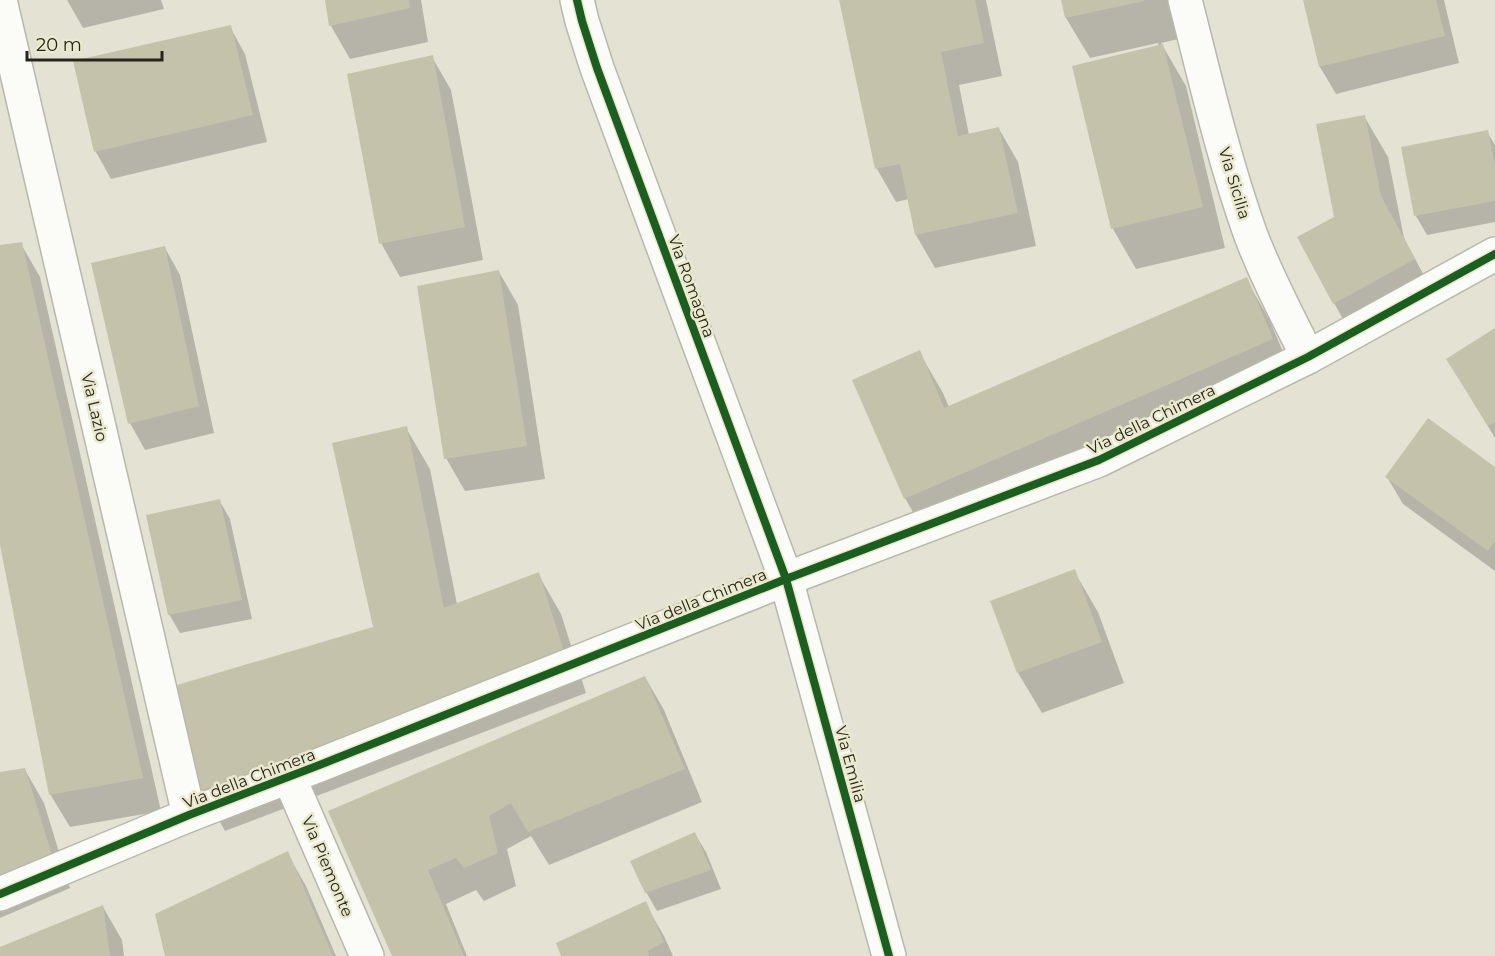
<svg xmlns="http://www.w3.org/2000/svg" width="1495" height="956" font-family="Montserrat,sans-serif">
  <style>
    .shadow { fill: #0003 }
    .building { fill: #c5c2ac }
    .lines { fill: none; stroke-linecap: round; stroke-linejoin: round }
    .minor-casing { stroke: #b9b8ac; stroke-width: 36 }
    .tertiary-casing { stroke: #b9b8ac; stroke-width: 36 }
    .secondary-casing { stroke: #b9b8ac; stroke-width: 36 }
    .minor { stroke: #fbfbf8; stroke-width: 33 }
    .tertiary { stroke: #fbfbf8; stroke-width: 33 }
    .secondary { stroke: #fbfbf8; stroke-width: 33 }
    .cycleway-casing { stroke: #eae8cd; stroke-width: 11 }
    .cycleway { stroke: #1b5e20; stroke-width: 8 }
    .labels { text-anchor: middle; stroke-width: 5; stroke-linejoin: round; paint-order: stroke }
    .street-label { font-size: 16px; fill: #26251b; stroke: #eae8cd }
  </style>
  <rect width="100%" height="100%" fill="#e4e2d3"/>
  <path class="shadow" d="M67 0H161L164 9 83 28Z
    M327 0H421L428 42 350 59 331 26Z
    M841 0H986L1002 76 959 85 969 135 999 129 1018 162 1036 246 935 268 916 235 909 199 896 202 877 169Z
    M1063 0H1174L1183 38 1161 43 1186 86 1225 248 1136 269 1113 229 1073 67 1159 46 1158 43 1090 58 1066 18Z
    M1304 0H1444L1459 63 1336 94 1320 67Z
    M230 27 245 54 267 142 111 179 96 152 74 62Z
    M432 57 451 90 483 260 400 277 381 243Z
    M1364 116 1388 157 1404 238 1437 300 1357 344 1334 303Z
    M1487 132 1495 145V222L1427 235 1416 216Z
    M21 244 40 277 161 811 70 827 50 794 0 537V247Z
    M165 248 180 275 214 433 145 450 130 423Z
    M499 272 518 305 545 479 465 491 446 458Z
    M1246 279 1269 319 1295 380 928 539 905 498 919 352 943 393 949 407Z
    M1495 330V438L1472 400Z
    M406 428 430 469 457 604 538 574 561 614 586 693 225 831 202 790 375 628Z
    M1495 468V571L1403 504 1387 477Z
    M219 500 230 519 252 619 180 633 169 614Z
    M1074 571 1098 612 1124 683 1042 713 1018 673Z
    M645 677 664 710 702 802 549 865 531 836 507 849 516 886 484 901 476 890 446 904 467 956H394L330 812Z
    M25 770 44 803 70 888 0 918V774Z
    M695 834 706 852 721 889 657 911 646 892Z
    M287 853 306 886 336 956H166Z
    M645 903 664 936 673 956H562Z
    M103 907 122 940 124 956H0V948Z"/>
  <path class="building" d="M325 0H409L410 8 329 26Z
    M839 0H975L984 43 941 52 958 136 999 127 1018 213 915 235 900 164 875 169Z
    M1061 0H1144V1L1065 18Z
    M1303 0H1436L1445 36 1319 67Z
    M231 25 253 115 94 152 73 61Z
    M1163 44 1203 207 1111 229 1072 66Z
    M433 55 465 227 379 244 347 74Z
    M1365 115 1381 196 1415 259 1333 304 1297 237 1334 217 1316 124Z
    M1488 130 1495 167V201L1414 216 1401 147Z
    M22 242 143 778 49 795 0 545V245Z
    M165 246 199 406 128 424 91 263Z
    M499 270 527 446 444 459 417 286Z
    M1247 277 1273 339 904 499 852 380 920 350 944 408Z
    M1495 328V422L1488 426 1446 359Z
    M1428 418 1495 467V541L1488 551 1385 477Z
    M407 426 444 608 539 572 564 652 201 791 177 685 373 627 332 443Z
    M220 499 242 600 168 615 146 515Z
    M1075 569 1102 642 1017 673 990 601Z
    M645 676 685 769 528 832 511 803 489 816 498 853 464 868 456 858 428 870 464 956H392L328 811Z
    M25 768 52 855 0 877V772Z
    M695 832 711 870 645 893 630 861Z
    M288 851 333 956H165L155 914Z
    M646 901 664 942 648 951 649 956H561L556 943Z
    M103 905 110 956H0V947Z"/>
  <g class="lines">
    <defs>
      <path id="minor" d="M0 0 189 815
        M1185 0C1205 78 1223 157 1250 233 1266 276 1288 317 1308 357
        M289 777 367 956"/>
      <path id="tertiary" d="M0 894 189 815 322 764 786 579 1099 460 1308 357 1495 254"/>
      <path id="secondary" d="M577 0 582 21 597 68 786 579 889 956"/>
    </defs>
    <use href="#minor" class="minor-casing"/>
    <use href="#tertiary" class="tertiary-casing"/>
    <use href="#secondary" class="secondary-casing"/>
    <use href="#minor" class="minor"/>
    <use href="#tertiary" class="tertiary"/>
    <use href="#secondary" class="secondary"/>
    <defs>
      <path id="cycleway" d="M577 0 582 21 597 68 786 579 889 956
        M0 894 189 815 322 764 786 579 1099 460 1308 357 1495 254"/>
    </defs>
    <use href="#cycleway" class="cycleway-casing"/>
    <use href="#cycleway" class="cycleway"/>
  </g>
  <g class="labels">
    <g class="street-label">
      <text transform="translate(1235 183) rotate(73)" y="6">Via Sicilia</text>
      <text transform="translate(692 286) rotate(70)" y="6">Via Romagna</text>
      <text transform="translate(95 407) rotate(77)" y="6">Via Lazio</text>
      <text transform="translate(1151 419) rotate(-26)" y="6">Via della Chimera</text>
      <text transform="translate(701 599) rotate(-22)" y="6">Via della Chimera</text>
      <text transform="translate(851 764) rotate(75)" y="6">Via Emilia</text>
      <text transform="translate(249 778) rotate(-21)" y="6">Via della Chimera</text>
      <text transform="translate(328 866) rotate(67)" y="6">Via Piemonte</text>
    </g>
  </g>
  <path d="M27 51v9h135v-9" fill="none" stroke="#26251b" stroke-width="3"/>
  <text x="36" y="51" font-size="18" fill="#26251b" stroke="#eae8cd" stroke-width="4.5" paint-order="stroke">20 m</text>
</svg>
